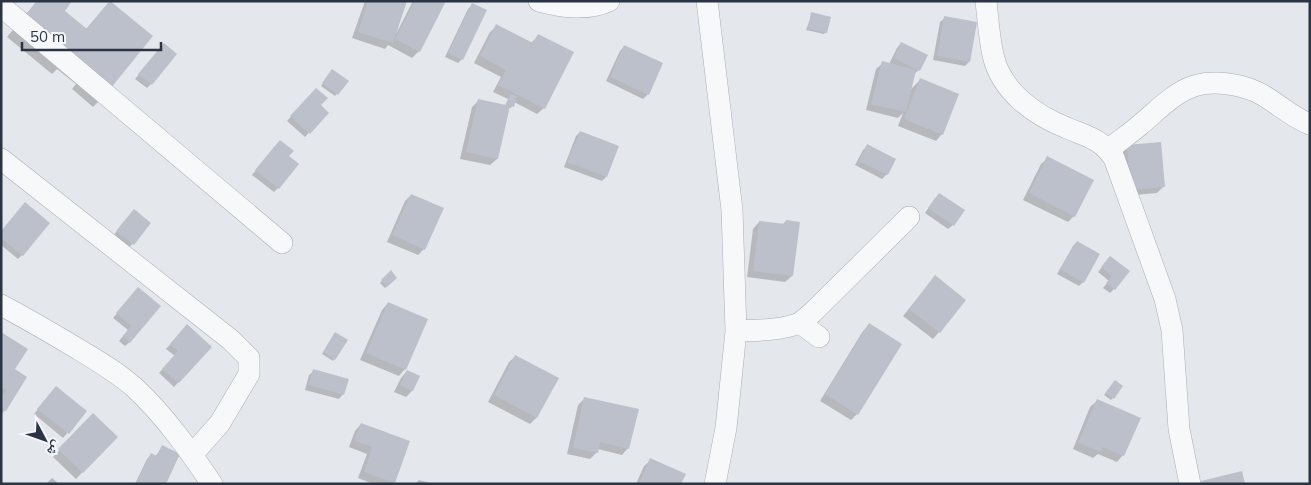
<svg xmlns="http://www.w3.org/2000/svg" width="1311" height="485" font-family="Mulish,'Noto Naskh Arabic',sans-serif">
  <style>
    .shadow { fill: #0003 }
    .building { fill: #bbc0ca }
    .lines { fill: none; stroke-linecap: round; stroke-linejoin: round }
    .minor-casing { stroke: #a9aeb7; stroke-width: 22 }
    .minor { stroke: #f7f8fa; stroke-width: 21 }
  </style>
  <rect width="100%" height="100%" fill="#e4e7ec"/>
  <path class="shadow" d="M37 1H71L63 11 86 29 109 2 101 99 93 107 72 89 76 84 57 69 52 74 7 37Z
    M365 1H405L396 34 413 1H445L419 51 412 58 388 45 385 49 352 38Z
    M473 4 462 59 458 63 445 57 468 9Z
    M812 14 826 32 824 34 806 30Z
    M945 18 969 62 965 66 933 60 940 22Z
    M497 26 531 43 538 36 544 108 537 114 514 102 511 108H508L497 159 490 165 460 159 472 107 479 100 505 106 508 99 493 92 501 77 474 63 490 32Z
    M901 43 919 70 914 74 910 90 920 80 942 134 936 141 898 126 903 113 898 118 866 110 876 69 883 63 889 64 897 48Z
    M624 47 648 94 643 99 606 81 620 51Z
    M160 49 151 84 147 88 135 79Z
    M331 72 347 81 335 96 321 86Z
    M312 94 319 106 327 113 305 137 287 121Z
    M580 132 606 177 602 181 564 167 576 136Z
    M275 146 287 156 278 188 274 192 252 175Z
    M867 146 894 159 887 174 882 179 855 165 863 150Z
    M1127 147 1164 186 1157 193 1124 196 1121 153Z
    M1048 158 1074 216 1068 222 1023 200 1041 164Z
    M411 195 424 249 418 255 387 242 405 201Z
    M935 198 953 225 948 229 925 213Z
    M130 215 150 223 128 249 113 236Z
    M786 221 792 276 785 282 747 277 753 229 759 222 782 225Z
    M1 232 22 255 18 259 1 245Z
    M1077 242 1083 282 1079 286 1057 274 1073 246Z
    M1110 257 1114 289 1110 293 1103 288 1109 281 1098 272Z
    M391 272 396 278 385 288 380 283Z
    M935 277 939 332 933 339 903 316Z
    M138 289 130 342 125 346 119 341 128 330 113 318Z
    M388 303 405 369 399 376 360 360 382 310Z
    M869 325 857 414 851 420 820 401 863 331Z
    M183 330 210 347 174 387 159 373 175 356 166 349Z
    M1 334 14 370 5 410 1 415Z
    M333 336 334 359 333 361 322 354Z
    M516 356 557 378 536 418 530 424 488 402 509 362Z
    M314 371 343 394 339 399 305 390 309 375Z
    M407 371 412 391 406 397 394 392 401 378Z
    M1114 383 1122 386 1111 400 1104 395Z
    M52 392 86 411 63 438 34 414Z
    M585 398 628 448 622 455 598 449 597 452 590 459 567 454 578 405Z
    M1097 401 1123 455 1117 462 1098 454 1093 458 1073 449 1090 407Z
    M93 415 116 437 76 479 53 457Z
    M361 424 409 442 393 484H373L358 478 367 454 349 447 355 431Z
    M162 447 165 484H135L147 459 151 455 155 457Z
    M651 460 680 484H636L644 466Z
    M52 478 59 484H46Z
    M419 480 434 484H415Z"/>
  <path class="building" d="M37 1H72L65 11 87 29 110 1 153 36 102 99 15 28Z
    M368 1H407L393 43 358 32Z
    M415 1H446L420 52 395 39Z
    M472 3 487 10 463 60 448 53Z
    M811 12 831 17 827 33 808 29Z
    M944 16 977 22 970 62 937 56Z
    M496 24 533 43 538 34 574 52 545 109 498 85 506 70 480 56Z
    M901 42 928 55 920 71 894 58Z
    M164 43 177 54 152 85 138 74Z
    M624 45 663 63 649 95 610 77Z
    M882 61 916 70 906 112 871 104Z
    M332 69 349 81 338 95 322 83Z
    M920 78 959 94 943 135 904 119Z
    M316 88 328 98 321 105 329 113 310 134 290 116Z
    M510 94 517 96 514 107 510 106 498 159 466 152 478 99 506 105Z
    M580 131 619 146 607 177 567 162Z
    M280 140 294 151 289 156 299 164 279 189 255 170Z
    M1161 142 1165 187 1130 190 1127 145Z
    M867 144 896 159 888 175 859 161Z
    M1047 156 1094 180 1075 217 1029 193Z
    M939 193 965 210 954 226 928 208Z
    M411 194 444 208 425 250 392 235Z
    M25 202 50 223 23 256 1 238V231Z
    M134 209 151 223 134 245 116 231Z
    M786 220 800 222 793 276 753 271 759 221 785 224Z
    M1077 241 1100 254 1084 283 1060 269Z
    M1110 256 1130 271 1115 290 1106 283 1112 276 1101 267Z
    M391 270 397 278 387 287 381 280Z
    M935 275 966 300 940 333 909 309Z
    M138 287 161 306 130 343 123 336 131 326 116 313Z
    M388 302 428 319 406 370 366 353Z
    M869 323 902 344 858 415 825 394Z
    M187 324 212 347 179 383 162 369 178 351 170 344Z
    M1 332 28 349 15 369 27 377 6 411 1 408V398L6 390 1 387Z
    M335 332 348 340 335 360 323 352Z
    M515 355 559 378 537 418 494 395Z
    M313 369 349 379 344 395 309 385Z
    M407 370 420 376 413 391 400 385Z
    M1115 380 1123 386 1114 399 1105 393Z
    M56 386 87 411 69 434 37 409Z
    M584 397 639 409 629 449 600 442 598 453 573 448Z
    M1097 399 1141 418 1124 456 1103 447 1101 452 1078 443Z
    M93 413 118 437 83 473 58 449Z
    M361 423 410 441 395 483 364 472 372 447 354 440Z
    M162 445 180 454 166 484H136L151 453 157 456Z
    M650 458 686 474 681 484H639Z
    M1242 471 1245 484H1202L1201 481Z"/>
  <g class="lines">
    <defs>
      <path id="minor" d="M539 1C562 7 587 11 609 1
        M707 1 732 210 736 331 726 428 715 484
        M986 1C988 19 989 37 993 55 1001 91 1034 115 1067 128 1088 137 1100 138 1114 158L1165 299 1172 330 1179 429 1190 484
        M1 6 282 243
        M1108 150C1119 141 1131 133 1141 124 1157 111 1173 93 1194 86 1214 80 1239 84 1257 92 1276 101 1290 117 1310 124
        M1 159 231 340 249 358V374L220 423 192 455
        M1 305C24 317 46 330 68 343 91 357 115 370 135 388 165 416 189 450 212 484
        M800 323 813 312 909 217
        M736 331C757 330 779 331 800 323L819 337"/>
    </defs>
    <use href="#minor" class="minor-casing"/>
    <use href="#minor" class="minor"/>
  </g>
  <rect width="1311" height="485" fill="none" stroke="#2b3445" stroke-width="5"/>
  <g transform="translate(45 440) rotate(131)" stroke="#f4f6f9" stroke-width="4" paint-order="stroke">
  <path d="M0-4L9 19L0 12L-9 19Z" fill="#2b3445"/>
  <text y="-8" font-size="14" font-weight="bold" text-anchor="middle" fill="#2b3445">ش</text>
  </g>
  <path d="M22 42v8h139v-8" fill="none" stroke="#2b3445" stroke-width="2.5"/>
  <text x="30" y="42" font-size="15" fill="#2b3445" stroke="#f4f6f9" stroke-width="4" paint-order="stroke">50 m</text>
</svg>
